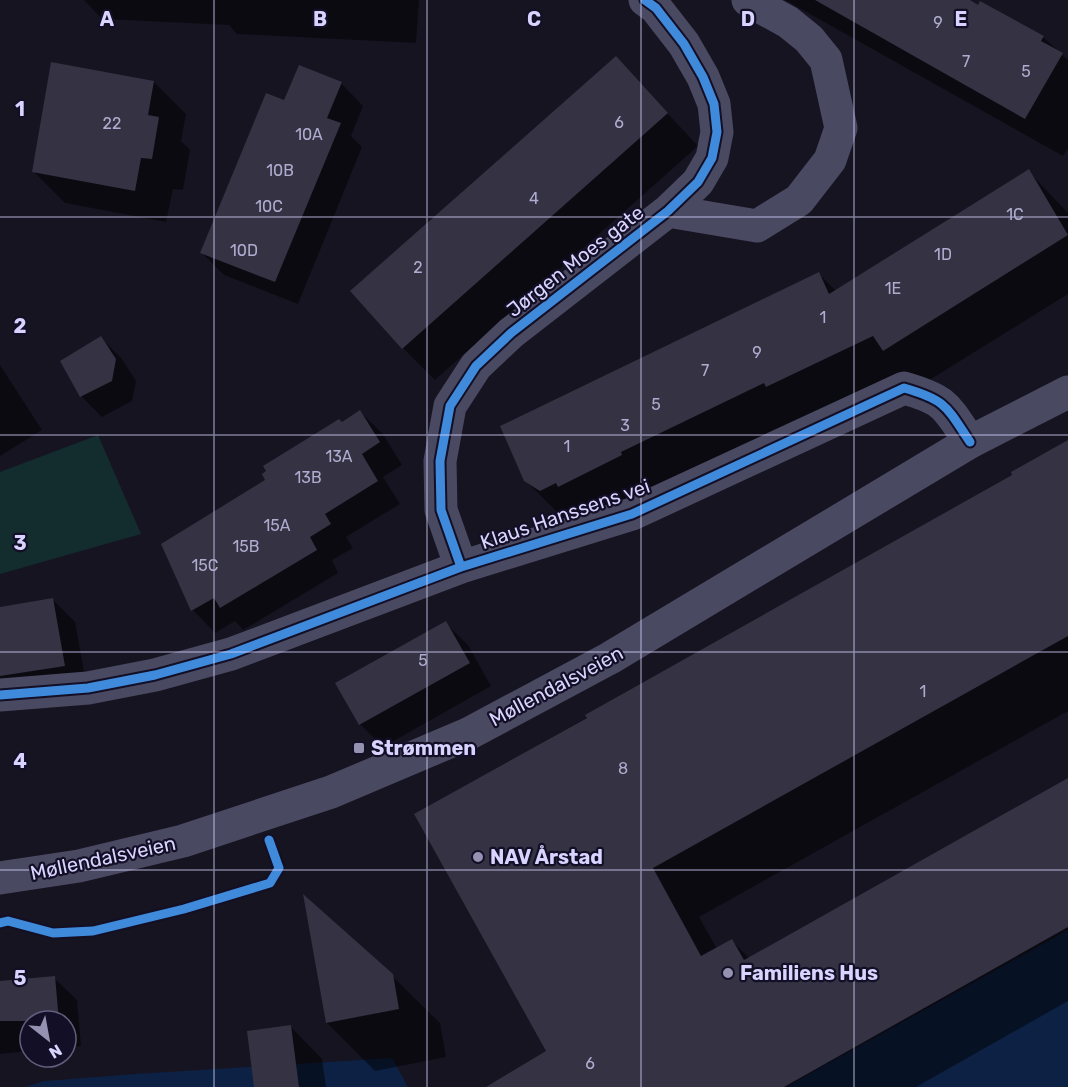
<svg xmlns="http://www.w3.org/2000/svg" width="1068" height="1087" font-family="Rubik,sans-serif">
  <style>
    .green { fill: #132c2d }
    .water { fill: #0d2144 }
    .shadow { fill: #0007 }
    .building { fill: #343243 }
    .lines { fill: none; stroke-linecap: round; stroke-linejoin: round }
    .minor { stroke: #4a4962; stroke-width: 33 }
    .tertiary { stroke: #4a4962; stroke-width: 33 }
    .cycleway-casing { stroke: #130f26; stroke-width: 13 }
    .cycleway { stroke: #408adc; stroke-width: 9 }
    .grid { fill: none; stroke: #d9d4ff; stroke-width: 1.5; stroke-opacity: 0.55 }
    .poi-dot { fill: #9591b1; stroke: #130f26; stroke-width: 2 }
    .labels { text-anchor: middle; stroke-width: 4.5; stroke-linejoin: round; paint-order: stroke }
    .number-label { font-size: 16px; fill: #b0acd0 }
    .street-label { font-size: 20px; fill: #d9d4ff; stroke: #130f26 }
    .poi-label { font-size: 20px; font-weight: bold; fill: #d9d4ff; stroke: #130f26; text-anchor: start }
    .grid-label { font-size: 20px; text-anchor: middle; font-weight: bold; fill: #d9d4ff; stroke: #130f26; stroke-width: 4.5; stroke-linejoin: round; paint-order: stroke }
  </style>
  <rect width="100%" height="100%" fill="#161421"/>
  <path class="green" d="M98 435 141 534 0 574V472Z"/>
  <path class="water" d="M1068 930V1087H786Z
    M392 1058 408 1087H24L44 1081 136 1074Z"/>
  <path class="shadow" d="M84 0H419L416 43 237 34 229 25 102 19Z
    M785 0H966L1043 37 1068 60V148L1063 156Z
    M616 58 698 146 435 380 403 348Z
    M154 82 186 114 181 141 190 150 183 190 173 189 166 222 65 203 33 171Z
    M341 83 363 106 351 136 362 147 298 304 224 275 202 253 285 102Z
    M1028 171 1068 213V294L920 386 578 527 562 517 525 480 819 274 836 291Z
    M101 338 122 359 136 381 132 401 102 417 81 396Z
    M0 365 42 430 0 456Z
    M360 412 383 434 402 465 383 477 400 504 346 537 353 548 332 560 338 573 243 630 235 621 215 633 193 610 163 545 267 480Z
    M1068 443V711L699 917 717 949 732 941 749 958 1068 779V1001L916 1087H516L548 1052 416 815Z
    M52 599 75 622 87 688H0V608Z
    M445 623 468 645 491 686 383 747 360 724 338 684Z
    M391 975 440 1023 446 1057 375 1071 327 1023Z
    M54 978 77 1000 81 1046 66 1048V1021H30V1051L0 1054V983Z
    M291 1027 322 1059 326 1087H256Z"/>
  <path class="building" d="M815 0H970L978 5 980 1 1044 36 1041 41 1063 53 1025 119Z
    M616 56 668 113 402 349 350 291Z
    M51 62 154 81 148 115 159 117 152 159 141 158 135 191 32 172Z
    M299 65 342 82 327 118 341 123 275 282 200 253 266 93 284 100Z
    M1029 169 1068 235 883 351 873 336 766 387 764 383 621 452 622 455 558 487 556 483 540 491 524 481 500 426 819 272 829 294Z
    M101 336 116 359 112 381 80 397 60 361Z
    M360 410 380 442 362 454 378 481 325 514 331 524 310 537 317 550 220 608 214 598 191 611 161 544 265 480 262 474 266 471 263 466 339 419 342 422Z
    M1068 440V636L653 868 701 956 732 939 744 960 1068 778V927L784 1087H486L546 1051 414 814 587 718 585 715 1012 475 1011 472Z
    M53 598 65 666 0 676V607Z
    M446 621 470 663 359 725 335 683Z
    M303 894 393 974 399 1009 326 1023Z
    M55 976 59 1021H0V981Z
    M291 1025 299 1087H254L247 1031Z"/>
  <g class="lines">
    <path class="minor" d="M668 211 757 226 799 200 830 160 841 128 826 60 809 39 788 22 748 0
      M461 567 441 510 440 461 450 406 476 366 511 333 668 211 698 182 712 158 717 132 714 104 703 77 684 44 656 8 645 0
      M0 695 88 688 155 675 231 654 461 567 632 514 904 388C946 400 946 406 970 442"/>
    <path class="tertiary" d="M0 878 79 866 183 841 331 792 468 734 610 658 970 442 1068 392"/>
    <defs>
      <path id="cycleway" d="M461 567 441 510 440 461 450 406 476 366 511 333 668 211 698 182 712 158 717 132 714 104 703 77 684 44 656 8 645 0
        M0 695 88 688 155 675 231 654 461 567 632 514 904 388C946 400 946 406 970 442
        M0 923 8 921 53 933 93 931 184 909 270 883 279 868 269 840"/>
    </defs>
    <use href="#cycleway" class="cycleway-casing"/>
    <use href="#cycleway" class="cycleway"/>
  </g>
  <path class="grid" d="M214 0V1087M427 0V1087M641 0V1087M854 0V1087M0 217H1068M0 435H1068M0 652H1068M0 870H1068"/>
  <g class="poi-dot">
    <rect x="353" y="742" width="12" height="12" rx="3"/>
    <circle cx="478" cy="857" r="6"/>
    <circle cx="728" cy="973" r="6"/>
  </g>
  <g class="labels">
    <g class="number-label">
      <text x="938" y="28">9</text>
      <text x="966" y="67">7</text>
      <text x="1026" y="77">5</text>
      <text x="619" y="128">6</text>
      <text x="112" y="129">22</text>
      <text x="309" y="140">10A</text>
      <text x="280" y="176">10B</text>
      <text x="534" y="204">4</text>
      <text x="269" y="212">10C</text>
      <text x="1015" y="220">1C</text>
      <text x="244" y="256">10D</text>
      <text x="943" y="260">1D</text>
      <text x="418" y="273">2</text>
      <text x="893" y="294">1E</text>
      <text x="823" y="323">1</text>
      <text x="757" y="358">9</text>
      <text x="705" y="376">7</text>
      <text x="656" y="410">5</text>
      <text x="625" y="431">3</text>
      <text x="567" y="452">1</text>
      <text x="339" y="462">13A</text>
      <text x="308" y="483">13B</text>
      <text x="277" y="531">15A</text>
      <text x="246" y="552">15B</text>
      <text x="205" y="571">15C</text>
      <text x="423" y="666">5</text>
      <text x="923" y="697">1</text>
      <text x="623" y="774">8</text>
      <text x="590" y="1069">6</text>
    </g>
    <g class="street-label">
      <text transform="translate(575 261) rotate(-38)" y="7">Jørgen Moes gate</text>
      <text transform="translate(565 514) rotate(-19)" y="7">Klaus Hanssens vei</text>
      <text transform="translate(556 686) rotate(-28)" y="7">Møllendalsveien</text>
      <text transform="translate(103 858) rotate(-12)" y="7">Møllendalsveien</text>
    </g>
    <g class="poi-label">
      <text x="371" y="755">Strømmen</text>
      <text x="490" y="864">NAV Årstad</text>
      <text x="740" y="980">Familiens Hus</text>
    </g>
  </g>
  <g class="grid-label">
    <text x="107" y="26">A</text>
    <text x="320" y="26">B</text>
    <text x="534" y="26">C</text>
    <text x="748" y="26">D</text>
    <text x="961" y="26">E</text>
    <text x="20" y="116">1</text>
    <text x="20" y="333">2</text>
    <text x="20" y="550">3</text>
    <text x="20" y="768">4</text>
    <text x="20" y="985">5</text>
  </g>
  <g transform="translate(48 1039) rotate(149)"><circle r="28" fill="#130f26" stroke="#625e7d" stroke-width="1.5"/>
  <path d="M0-4.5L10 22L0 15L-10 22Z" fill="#9591b1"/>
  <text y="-9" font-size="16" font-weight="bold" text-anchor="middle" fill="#d9d4ff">N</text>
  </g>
</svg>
